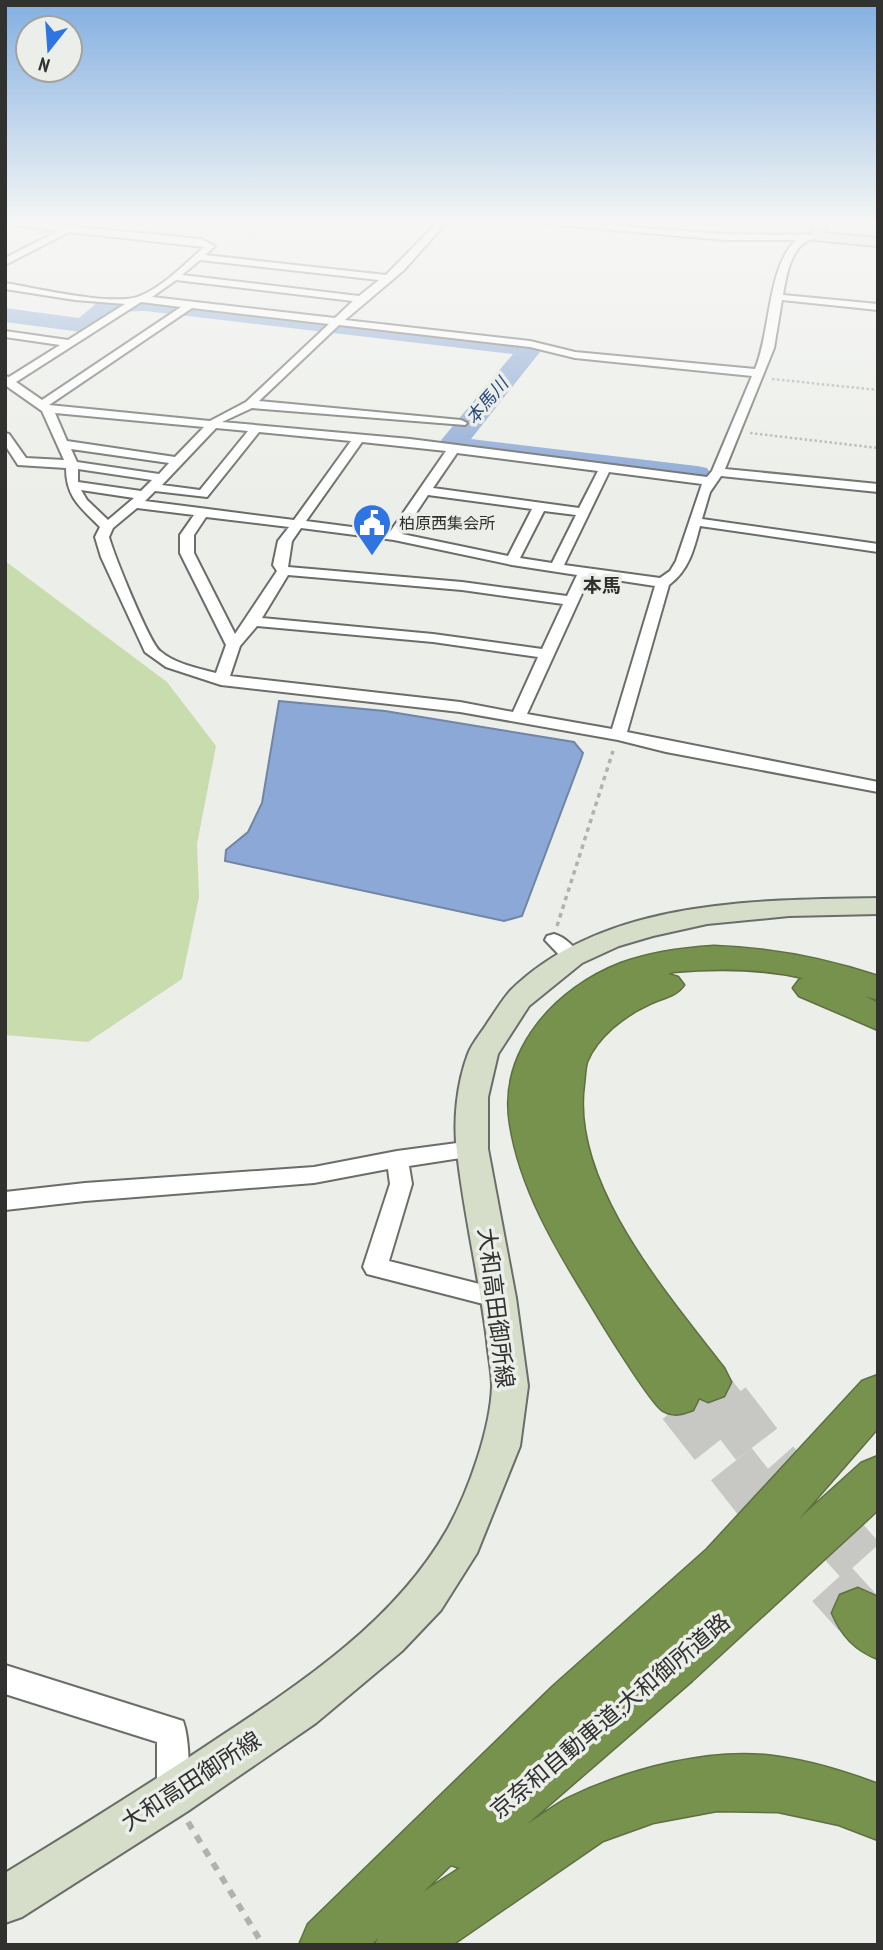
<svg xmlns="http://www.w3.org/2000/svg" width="883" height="1950" font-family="'PT Sans Narrow','Noto Sans JP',sans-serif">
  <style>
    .green { fill: #c8dcad }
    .water { fill: #8ca8d6; stroke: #7185a4; stroke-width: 2 }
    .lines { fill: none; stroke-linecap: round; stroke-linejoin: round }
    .river { fill: #8ca8d6; fill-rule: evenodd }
    .motorway-tunnel-far1 { stroke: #c7c8c4; stroke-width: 40; stroke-dasharray: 40 20; stroke-linecap: butt }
    .motorway-tunnel { stroke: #c7c8c4; stroke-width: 52; stroke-dasharray: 52 26; stroke-linecap: butt }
    .minor-casing { stroke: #6a6d68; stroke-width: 4 }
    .secondary-casing { stroke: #6a6d68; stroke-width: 4 }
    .motorway-casing { stroke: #5e7042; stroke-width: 3 }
    .path-far2 { stroke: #b0b2ae; stroke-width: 2.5; stroke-dasharray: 2.5 2.5; stroke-linecap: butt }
    .path-far1 { stroke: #b0b2ae; stroke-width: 3.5; stroke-dasharray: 4.5 4.5; stroke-linecap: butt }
    .path { stroke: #b0b2ae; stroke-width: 6; stroke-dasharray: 8 8; stroke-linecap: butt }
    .minor { fill: #fff; fill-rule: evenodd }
    .secondary { fill: #d6dec9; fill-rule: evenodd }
    .motorway { fill: #77924c; fill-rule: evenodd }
    .labels { text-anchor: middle; stroke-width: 7; stroke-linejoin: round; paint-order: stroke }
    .far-poi-label { font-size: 16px; fill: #313230; stroke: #eceee9; text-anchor: start }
    .far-water-label { font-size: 18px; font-style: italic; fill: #244780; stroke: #eceee9 }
    .far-quarter-label { font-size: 19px; font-weight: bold; fill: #313230; stroke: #eceee9 }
    .near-street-label { font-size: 23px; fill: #313230; stroke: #eceee9 }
  </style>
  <rect width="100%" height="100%" fill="#eceee9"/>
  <path class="green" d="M5 561 167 682 216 746 197 844 199 897 182 979 88 1042 5 1035Z"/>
  <path class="water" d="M279 701 385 711 574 742 583 753 581 759 522 916 504 921 225 861 226 850 248 832 262 803Z"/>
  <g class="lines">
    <path class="river" d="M145 297 527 343 540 352 471 439 697 466 707 468 711 474 707 480 697 482 442 451 439 445 442 439 513 354 145 311 113 312 99 326 81 332 5 322V308L79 318 99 301Z"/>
    <path class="motorway-tunnel-far1" d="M708 1382 726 1405
      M677 1396 684 1405"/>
    <path class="motorway-tunnel" d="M683 1403 788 1536 858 1613
      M725 1403 758 1446 878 1580"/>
    <defs>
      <path id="minor" d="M7 224H42L201 239 215 246 205 255 386 275 436 224H445L404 270 345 320 530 341 575 352 755 369C771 331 767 268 796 240H726L544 224H588L726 234 814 235V239C792 242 786 275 783 295L878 304V310L782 300 774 348 725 469 878 484V492L721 476 710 492 702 519 878 544V552L700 526C694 549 689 570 669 585L627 732 878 782V792L666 752 618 740 460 712 221 685 166 667 145 652 101 557 95 537 100 527C80 507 66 497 66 468L18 465 5 445V433L9 434 26 458 64 460 42 411 5 385V376L9 377 60 345 5 337V331L68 340 125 304 75 300 5 289V283C36 288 113 307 140 296 164 286 185 264 204 247L69 232 5 265V258L58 231ZM200 260 379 280 359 296 182 275ZM176 280 353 301 335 318 152 297ZM141 302 181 307 42 400 16 382ZM192 308 329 324 246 402 210 421 49 405ZM339 325 530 347 575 358 752 376 712 471 707 477 410 439 222 422 252 408 465 425 467 423 461 420 259 401ZM55 413 204 427 175 457 67 441ZM216 428 248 431 200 490 162 485ZM259 432 351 441 294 520 145 501 155 491 207 497ZM362 442 446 451 390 532 306 521ZM71 449 169 463 159 474 77 462ZM457 453 598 471 579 508 433 488ZM78 469 152 480 141 491 78 482ZM609 472 702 484 676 561 670 571 660 578 564 565ZM81 490 134 498 108 520 87 500ZM428 495 532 509 508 556 402 534ZM137 508 194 515 180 535V553L226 645 216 673C197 668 175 664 160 651 149 642 114 555 109 537L113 528ZM544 511 576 515 552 563 520 558ZM206 517 289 527 278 541 273 565 277 571 235 634 194 553V535ZM301 528 394 540 512 565 577 575 567 596 462 582 288 567 292 541ZM288 575 462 590 563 604 542 649 433 634 262 618ZM590 576 655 586 612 729 527 714ZM257 626 433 642 538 657 513 712 460 702 230 676 240 646Z
        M554 934C565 937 576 948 581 957L579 961H565L545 940 547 936Z
        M472 1141 480 1143 483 1149 480 1155 409 1166 412 1184 389 1261 507 1291 511 1298 507 1305 499 1308 367 1274 363 1267 390 1184 388 1169 314 1183 85 1201 5 1210V1192L85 1183 314 1167 397 1151Z
        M5 1665 183 1721C190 1740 191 1786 183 1805L172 1809 161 1805 157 1794V1742L5 1694Z"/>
      <path id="secondary" d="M814 224H827L824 233 878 238V246L814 240 811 233Z
        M878 898V914L789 916 707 924 653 936 619 946 582 963 529 1006 498 1054 488 1097V1149L516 1298 528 1386 520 1446 477 1553 441 1610 402 1651 316 1723 188 1811 22 1917 5 1923V1873C77 1829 148 1785 218 1738 303 1682 395 1621 447 1530 468 1493 491 1428 492 1386 492 1371 488 1355 487 1340 479 1277 464 1215 457 1152 453 1121 457 1083 468 1054 472 1043 482 1032 488 1022 495 1012 502 1000 510 991 603 899 756 900 878 898Z"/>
      <path id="motorway" d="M714 946C771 948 824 958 878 976V1000L865 996 878 1003V1030L799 996 793 988 799 980 803 978C760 968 717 968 673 972L668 974 678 977 684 985C676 997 661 998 648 1005 624 1016 597 1037 587 1062 585 1068 585 1077 584 1084 570 1183 667 1294 724 1368L731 1382 724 1396 708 1402 699 1398 693 1410C682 1414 675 1417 663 1411 651 1404 599 1319 589 1302 555 1247 520 1188 510 1124 498 1050 556 988 621 963 651 952 683 948 714 946Z
        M878 1375V1428L799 1519 861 1463 878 1456V1510L692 1681 527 1824C541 1816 554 1805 568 1798 628 1769 713 1746 780 1757 814 1762 846 1772 878 1784V1840L839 1825 778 1812 717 1811 653 1823 603 1841 452 1945H375L378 1938 371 1945H299L308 1924 553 1686 707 1549 862 1381ZM451 1865 460 1868 423 1892Z
        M858 1588 878 1597V1659C855 1650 842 1636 832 1613L840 1595Z"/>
    </defs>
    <use href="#minor" class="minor-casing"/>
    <use href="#secondary" class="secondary-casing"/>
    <use href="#motorway" class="motorway-casing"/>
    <path class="path-far2" d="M772 379 878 390
      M750 433 878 448"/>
    <path class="path-far1" d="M557 926 613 751"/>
    <path class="path" d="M188 1822 263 1945"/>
    <use href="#minor" class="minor"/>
    <use href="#secondary" class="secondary"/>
    <use href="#motorway" class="motorway"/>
  </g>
  <linearGradient id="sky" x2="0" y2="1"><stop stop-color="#83afe1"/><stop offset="0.45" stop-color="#f6f7f5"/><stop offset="1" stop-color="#f6f7f5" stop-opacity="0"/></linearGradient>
  <rect width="883" height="497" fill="url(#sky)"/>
  <defs>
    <symbol id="civic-pin" viewBox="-11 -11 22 30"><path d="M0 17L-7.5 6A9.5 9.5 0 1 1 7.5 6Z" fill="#2f75e2" stroke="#eceee9"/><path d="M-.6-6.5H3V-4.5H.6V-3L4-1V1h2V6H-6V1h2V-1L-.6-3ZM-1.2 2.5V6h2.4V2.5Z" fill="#fff"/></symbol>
  </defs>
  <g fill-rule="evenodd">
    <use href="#civic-pin" x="350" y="501" width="44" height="60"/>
  </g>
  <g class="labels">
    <g class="far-poi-label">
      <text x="399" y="529">柏原西集会所</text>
    </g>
    <g class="far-water-label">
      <text transform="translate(487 401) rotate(-50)" y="6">本馬川</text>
    </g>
    <g class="far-quarter-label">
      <text x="602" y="592">本馬</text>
    </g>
    <g class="near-street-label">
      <text transform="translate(496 1308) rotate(83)" y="8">大和高田御所線</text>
      <text transform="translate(610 1716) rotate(-40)" y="8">京奈和自動車道;大和御所道路</text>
      <text transform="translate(191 1781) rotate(-33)" y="8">大和高田御所線</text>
    </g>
  </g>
  <rect width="883" height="1950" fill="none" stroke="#313230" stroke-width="14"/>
  <g transform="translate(49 49) rotate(197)"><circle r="33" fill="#eceee9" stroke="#a1a39f" stroke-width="2"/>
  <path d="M0-5L12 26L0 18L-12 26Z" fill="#2f75e2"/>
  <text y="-10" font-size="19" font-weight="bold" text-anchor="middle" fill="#313230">N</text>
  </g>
</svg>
